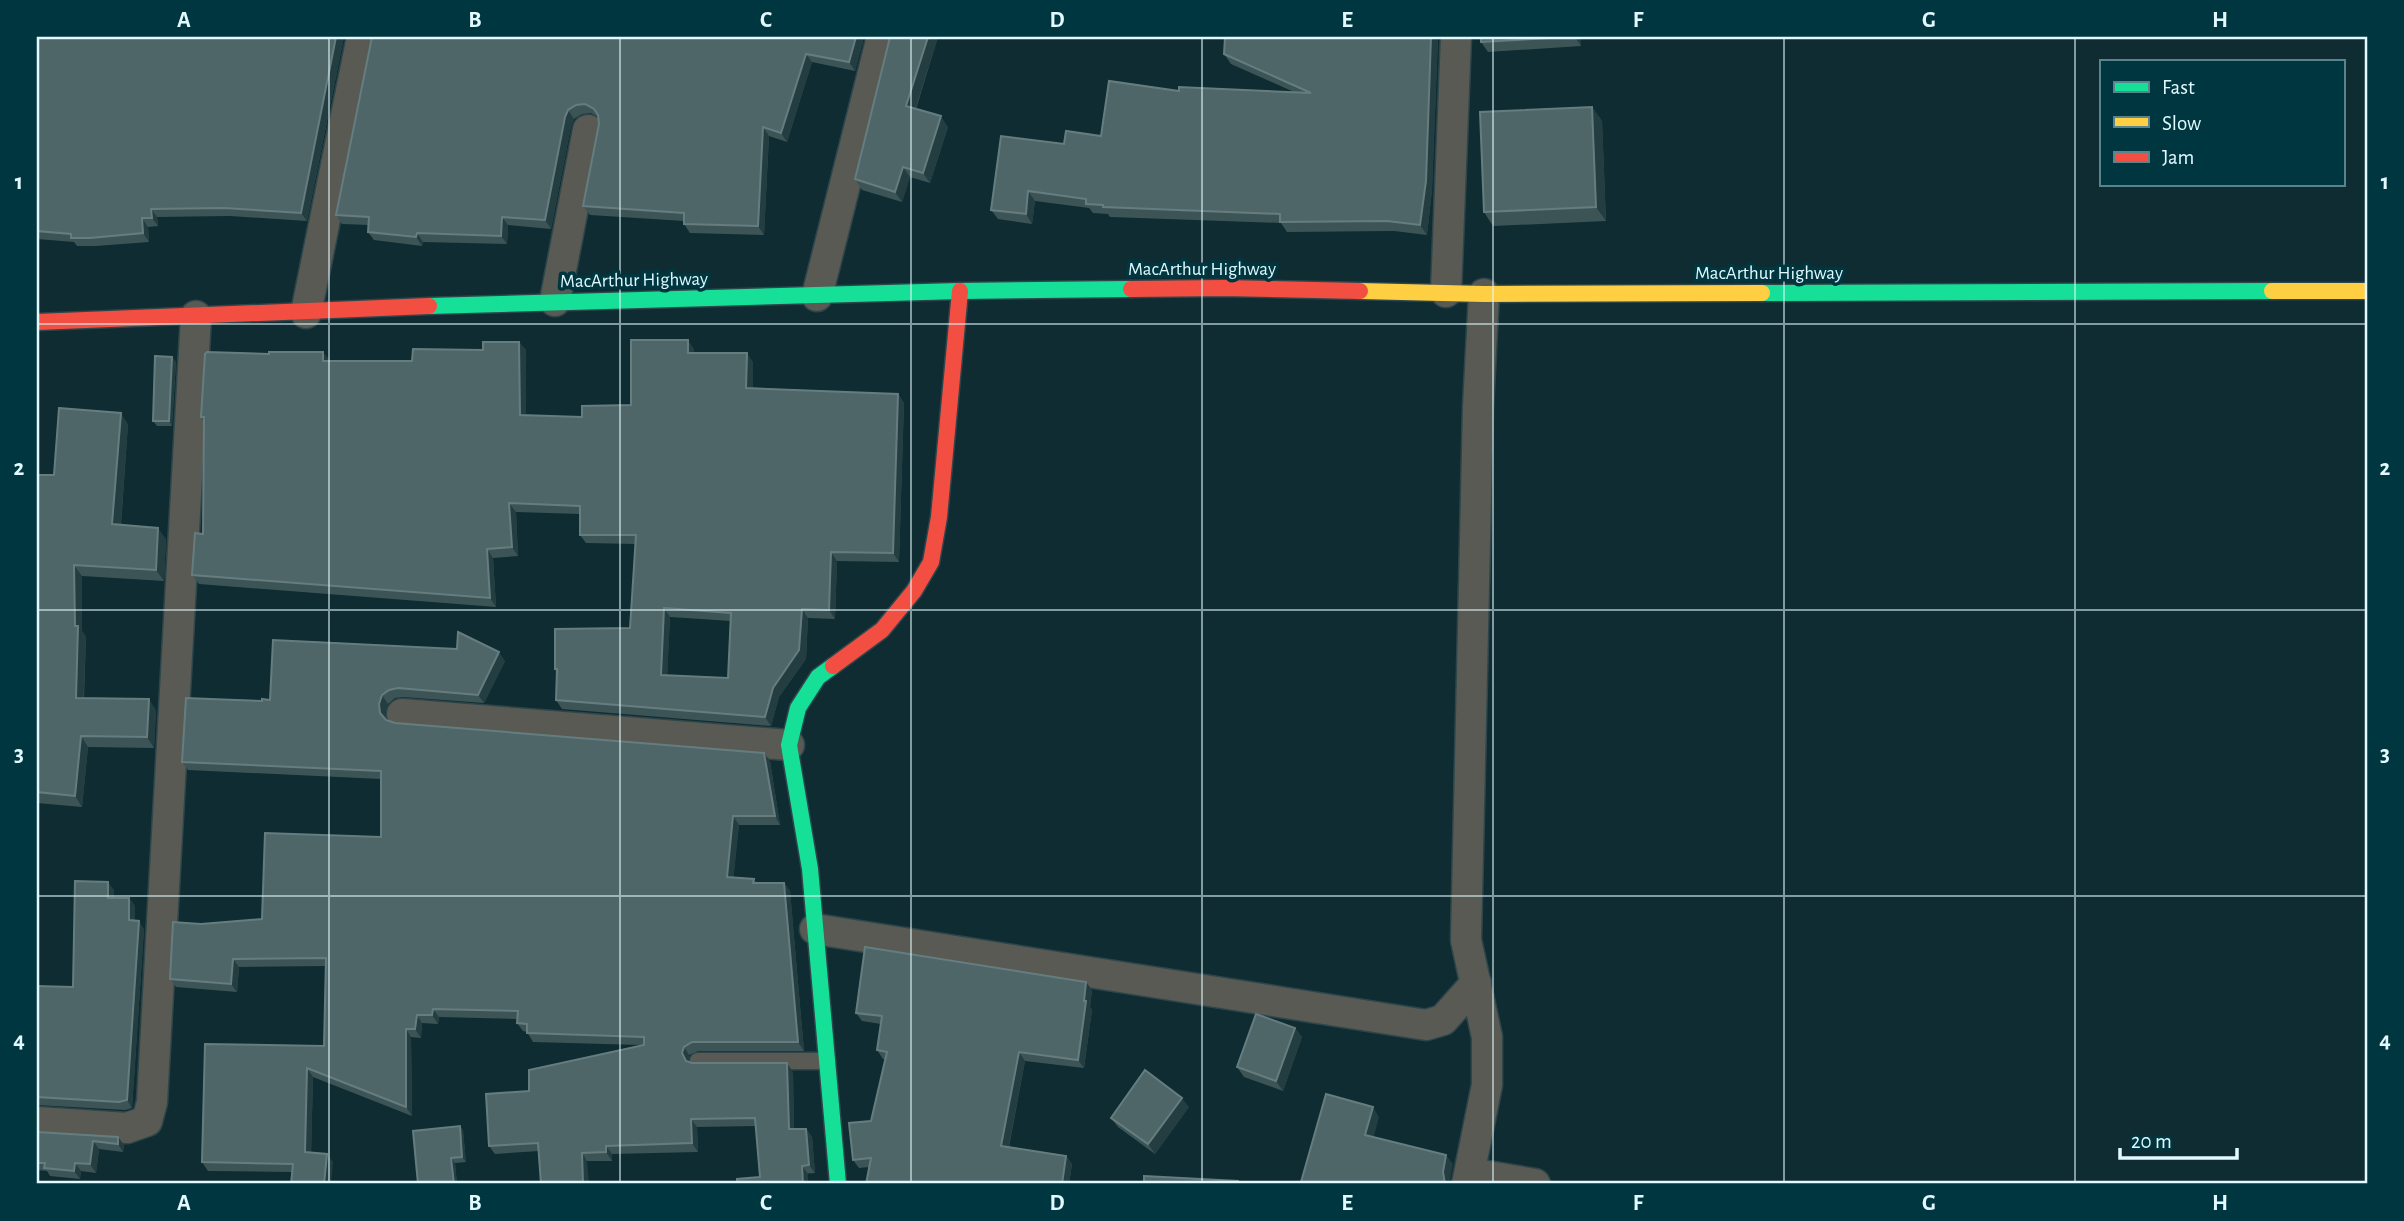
<svg xmlns="http://www.w3.org/2000/svg" width="2404" height="1221" font-family="'Alegreya Sans',sans-serif">
  <style>
    .lines { fill: none; stroke-linecap: round; stroke-linejoin: round }
    .lane-casing { stroke: #2e464b; stroke-width: 19 }
    .street-casing { stroke: #2e464b; stroke-width: 33 }
    .fast-casing { stroke: #2e464b; stroke-width: 19 }
    .slow-casing { stroke: #2e464b; stroke-width: 19 }
    .jam-casing { stroke: #2e464b; stroke-width: 19 }
    .lane { stroke: #585a53; stroke-width: 16 }
    .street { stroke: #585a53; stroke-width: 30 }
    .fast { stroke: #16e098; stroke-width: 16 }
    .slow { stroke: #ffcf43; stroke-width: 16 }
    .jam { stroke: #f24e42; stroke-width: 16 }
    .wall { fill: #3d5457; fill-rule: evenodd }
    .shaded-wall { fill: #233d40 }
    .building { fill: #4f6669; stroke: #667d80; stroke-width: 2; fill-rule: evenodd }
    .grid { fill: none; stroke: #e1f9ff; stroke-width: 2; stroke-opacity: 0.55 }
    .labels { text-anchor: middle; stroke-width: 7; stroke-linejoin: round; paint-order: stroke }
    .street-label { font-size: 19px; fill: #e1f9ff; stroke: #00363f }
    .neatline { fill: none; stroke: #e1f9ff; stroke-width: 2.5 }
    .grid-label { font-size: 23px; text-anchor: middle; font-weight: bold; fill: #e1f9ff }
  </style>
  <rect width="100%" height="100%" fill="#0e2c31"/>
  <g class="lines">
    <defs>
      <path id="lane" d="M698 1061H827"/>
      <path id="street" d="M1446 292 1456 37
        M817 296 882 37
        M555 301 588 130
        M306 313 362 37
        M402 714 789 745
        M815 929 1426 1025 1443 1020 1476 983
        M37 1122 127 1128 147 1121 152 1102 196 316
        M1470 1173 1535 1184
        M1467 1184 1487 1085V1037L1466 940 1478 407 1484 294"/>
      <path id="fast" d="M1762 293 2272 291
        M429 306 960 291 1131 289
        M833 666 818 677 798 708 789 745 810 869 838 1184"/>
      <path id="slow" d="M1360 291 1484 294 1762 293
        M2272 291H2367"/>
      <path id="jam" d="M1131 289 1223 288 1360 291
        M37 322 429 306
        M833 666 882 630 914 591 931 562 939 517 960 291"/>
    </defs>
    <use href="#lane" class="lane-casing"/>
    <use href="#street" class="street-casing"/>
    <use href="#fast" class="fast-casing"/>
    <use href="#slow" class="slow-casing"/>
    <use href="#jam" class="jam-casing"/>
    <use href="#lane" class="lane"/>
    <use href="#street" class="street"/>
    <use href="#fast" class="fast"/>
    <use href="#slow" class="slow"/>
    <use href="#jam" class="jam"/>
  </g>
  <path class="wall" d="M37 37H344L307 221 230 216 157 217 158 226 148 227 149 242 96 246H77L74 242 37 239Z
    M372 37H864L855 71 812 62 787 142 769 136 764 235 690 233 684 224V221L590 215 583 206 599 124 598 117 591 113 582 114 574 119 571 126 551 229 508 225 507 244 423 242 422 246 374 240 368 232 369 225 342 224 336 215Z
    M938 37 916 109 948 127 930 183 910 177 902 202 862 190 855 179Z
    M1438 37 1432 190 1427 235 1394 231 1287 232 1281 223 1110 217 1108 214 1093 213 1089 208 1035 201 1032 224 998 219 991 210 1064 144 1101 136 1179 91 1294 92 1231 64 1224 54Z
    M1481 37H1581V46L1488 52 1481 42Z
    M1592 107 1602 121 1606 221 1493 226 1484 212Z
    M519 342 526 350V415L582 417 631 405 694 349V353L753 362V388L898 394 904 403 899 562 837 561 835 619 808 618 806 659 779 697 771 726 562 709 556 700 557 673 555 669 630 628 635 544 586 543 580 535V514L516 512 518 556 493 558 496 607 199 584 192 575 203 534 204 422 201 417 269 354 330 361H412L483 350ZM670 617 731 621 728 678 667 676Z
    M172 357 176 362 172 426H157L153 421Z
    M128 424 121 525 166 539 164 581 82 576V631L86 637 84 698 156 710 154 748 88 747 82 807 37 803V475H54Z
    M505 661 484 703 403 697 395 698 388 704 385 712 386 720 395 723 770 761 780 825H739L733 877 754 879 756 883H784L790 891 804 1051H698L689 1055 688 1062 692 1063 793 1072 794 1129H806L812 1137 815 1173 760 1177 756 1126 697 1127 698 1152 612 1154V1161H587L539 1151 495 1154 489 1146 529 1091 641 1045 533 1042 527 1032 523 1031 517 1023V1019L439 1017 438 1024 422 1023 421 1038 411 1037 412 1116 313 1077 311 1153 333 1162 292 1172 208 1171 202 1162 324 1046 326 966 239 967 237 992 176 987 170 979 201 924 262 919 381 837V779L188 770 182 762 262 701Z
    M114 890V898H129L135 906V920L144 929 132 1108 125 1110 37 1105V986L73 987Z
    M1092 990 1090 1007 1092 1010 1084 1068 1025 1061 1009 1147 1066 1156 1072 1164 1069 1184H866L869 1167 859 1168 853 1160 871 1121 885 1059H883L877 1050 881 1024 862 1021 856 1013Z
    M1295 1028 1302 1037 1283 1091 1244 1077 1237 1067Z
    M1189 1107 1155 1154 1118 1127 1111 1118Z
    M460 1126 463 1131 466 1162 455 1163 457 1184H418Z
    M37 1132 118 1137 124 1145 123 1152 99 1149 96 1173 81 1171 80 1179 50 1176 47 1171 37 1170Z"/>
  <path class="shaded-wall" d="M336 37H344L307 221 301 213Z
    M856 37H864L855 71 849 62Z
    M928 37H938L913 116 906 106Z
    M1431 37H1438L1432 190 1427 235 1420 225Z
    M1575 37H1581V46Z
    M806 54 812 62 787 142 781 133Z
    M1592 107 1602 121 1606 221 1596 207Z
    M568 110 574 119 571 126 551 229 545 220 565 117Z
    M941 116 948 127 930 183 923 173Z
    M763 127 769 136 764 235 758 226Z
    M903 167 910 177 902 202 895 192Z
    M1028 191 1035 201 1032 224 1026 214Z
    M151 209 157 217 158 226 152 218Z
    M502 217 508 225 507 244 501 236Z
    M142 218 148 227 149 242 143 233Z
    M417 233 423 242 422 246 416 237Z
    M688 340 694 349V362L688 353Z
    M519 342 526 350V423L520 415Z
    M323 352 330 360 323 361Z
    M747 353 753 362V397L746 388Z
    M172 357 176 362 172 426 169 421Z
    M898 394 904 403 899 562 893 553Z
    M121 413 128 424 120 535 112 524Z
    M509 503 516 512 518 556 512 547Z
    M158 528 166 539 164 581 156 570Z
    M487 549 493 558 496 607 490 598Z
    M831 552 837 561 835 619 829 610Z
    M74 565 82 576V631L86 637 83 709 76 698Z
    M664 608 670 617 667 684 661 675Z
    M802 609 808 618 806 659 779 697 771 726 765 717 773 688Z
    M499 652 505 661 484 703 478 695Z
    M382 695 388 704 385 712 386 721 380 713 379 704Z
    M149 699 156 710 154 748 147 737Z
    M81 736 88 747 82 807 75 796Z
    M764 753 770 761 780 825 775 816Z
    M733 816 739 825 733 885 727 877Z
    M108 882 114 890V906L108 898Z
    M784 883 790 891 804 1051 798 1042Z
    M129 898 135 906V928L129 920Z
    M139 921 144 929 132 1108 127 1100Z
    M233 959 239 967 237 992 231 984Z
    M1086 982 1092 990 1090 1007 1092 1010 1084 1068 1078 1060Z
    M433 1009 439 1017 438 1024 432 1015Z
    M417 1015 422 1023 421 1038 415 1029Z
    M1295 1028 1302 1037 1283 1091 1276 1081Z
    M406 1029 411 1037 412 1116 406 1107Z
    M684 1047 689 1055 688 1062 692 1070 682 1053Z
    M1019 1052 1025 1061 1007 1155 1001 1146Z
    M787 1063 793 1072 794 1137 789 1129Z
    M307 1068 313 1077 311 1161 305 1152Z
    M1182 1098 1189 1107 1155 1154 1148 1144Z
    M1373 1107 1379 1117 1372 1144 1365 1135Z
    M691 1119 697 1127 698 1152 692 1143Z
    M460 1126 463 1131 466 1162 462 1157Z
    M806 1129 812 1137 815 1173 809 1165Z
    M118 1137 124 1145 123 1152 118 1144Z
    M93 1141 99 1149 96 1173 90 1164Z
    M606 1146 612 1154V1161L606 1152Z
    M582 1153 587 1161 589 1184H583Z
    M327 1154 333 1162 331 1184H324Z
    M1446 1155 1453 1164 1450 1181V1184H1445L1443 1172Z
    M1066 1156 1072 1164 1069 1184H1062Z
    M451 1158 455 1163 457 1184H454Z
    M75 1163 81 1171 80 1179 74 1171Z
    M802 1166 808 1174V1184H803Z"/>
  <path class="building" d="M37 37H336L301 213 224 208 151 209 152 218H142L143 233 90 238H71V234L37 231Z
    M372 37H856L849 62 806 54 781 133 763 127 758 226 684 224V213L583 206 599 124 598 115 594 109 585 104 576 105 568 110 565 117 545 220 502 217 501 236 417 233 416 237 368 232 369 217 336 215Z
    M890 37H928L906 106 941 116 923 173 903 167 895 192 855 179Z
    M1225 37H1431L1426 181 1420 225 1387 221 1280 222V214L1103 207V205L1086 204V199L1028 191 1026 214 991 210 1001 136 1064 144 1066 131 1101 136 1109 81 1179 91V87L1311 93 1224 54Z
    M1481 37H1568L1481 42Z
    M1592 107 1596 207 1484 212 1480 112Z
    M631 340H688V353H747L746 388 898 394 893 553 831 552 829 610 802 609 799 650 773 688 765 717 556 700 557 669H555V629L630 628 636 535H580V506L509 503 512 547 487 549 490 598 192 575 195 533 203 534 204 417H201L205 354 207 352 269 354V352H323V361H412L413 349 483 350V342H519L520 415 582 417V406L631 405ZM664 608 731 613 728 678 661 675Z
    M155 356 172 357 169 421H153Z
    M59 408 121 413 112 524 158 528 156 570 74 565 75 626H78L76 698 149 699 147 737 81 736 75 796 37 792V475H54Z
    M458 632 499 652 478 695 398 688 389 690 382 695 379 704 380 713 386 720 395 723 764 753 775 816H733L727 877 754 879 753 883H784L798 1042H692L684 1047 682 1053 686 1061 692 1063H787L789 1129H806L809 1165 802 1166 803 1184H737V1179L760 1177 755 1118 691 1119 692 1143 606 1146V1152L582 1153 583 1184H541L538 1143 489 1146 486 1094 529 1091V1070L644 1045V1037L527 1033V1024L517 1023 518 1011 433 1009 432 1015H417L415 1029H406V1107L307 1068 305 1152 327 1154 324 1184H291L293 1164 202 1162 205 1044 324 1046 326 958 233 959 231 984 170 979 173 922 201 924 262 919 265 833 381 837V771L182 762 186 698 262 701V699L270 700 273 640 457 649Z
    M75 881 108 882V898H129V920L139 921 127 1100 119 1102 37 1097V986L73 987Z
    M865 947 1086 982 1084 1001H1086L1078 1060 1019 1052 1001 1146 1066 1156 1062 1184H866L871 1158 853 1160 849 1123 871 1121 887 1052 877 1050 882 1016 856 1013Z
    M1256 1014 1295 1028 1276 1081 1237 1067Z
    M1145 1070 1182 1098 1148 1144 1111 1118Z
    M1326 1094 1373 1107 1365 1135 1446 1155 1443 1172 1445 1184H1305V1183L1301 1182Z
    M460 1126 462 1157 451 1158 454 1184H418L413 1131Z
    M37 1132 118 1137V1144L93 1141 90 1164 75 1163 74 1171 44 1168 45 1163H37Z
    M1144 1176 1238 1181V1184H1144Z"/>
  <path class="grid" d="M329 37V1184M620 37V1184M911 37V1184M1202 37V1184M1493 37V1184M1784 37V1184M2075 37V1184M37 324H2367M37 610H2367M37 896H2367"/>
  <g class="labels">
    <g class="street-label">
      <text x="1202" y="275">MacArthur Highway</text>
      <text x="1769" y="279">MacArthur Highway</text>
      <text transform="translate(634 279) rotate(-1)" y="7">MacArthur Highway</text>
    </g>
  </g>
  <rect width="2404" height="1221" fill="none" stroke="#00363f" stroke-width="77"/>
  <rect x="2100" y="60" width="245" height="126" fill="#00363f" stroke="#5a848c" stroke-width="2"/>
  <rect x="2114" y="82" width="35" height="10" fill="#16e098" stroke="#5a848c" stroke-width="2"/>
  <text x="2162" y="94" font-size="21" fill="#e1f9ff">Fast</text>
  <rect x="2114" y="117" width="35" height="10" fill="#ffcf43" stroke="#5a848c" stroke-width="2"/>
  <text x="2162" y="130" font-size="21" fill="#e1f9ff">Slow</text>
  <rect x="2114" y="152" width="35" height="10" fill="#f24e42" stroke="#5a848c" stroke-width="2"/>
  <text x="2162" y="164" font-size="21" fill="#e1f9ff">Jam</text>
  <path d="M2120 1148v10h117v-10" fill="none" stroke="#e1f9ff" stroke-width="3.5"/>
  <text x="2131" y="1148" font-size="21" fill="#e1f9ff" stroke="#00363f" stroke-width="5" paint-order="stroke">20 m</text>
  <rect x="38" y="38" width="2328" height="1144" class="neatline"/>
  <g class="grid-label">
    <text x="184" y="27">A</text>
    <text x="475" y="27">B</text>
    <text x="766" y="27">C</text>
    <text x="1057" y="27">D</text>
    <text x="1347" y="27">E</text>
    <text x="1638" y="27">F</text>
    <text x="1929" y="27">G</text>
    <text x="2220" y="27">H</text>
    <text x="19" y="189">1</text>
    <text x="2385" y="189">1</text>
    <text x="19" y="475">2</text>
    <text x="2385" y="475">2</text>
    <text x="19" y="761">3</text>
    <text x="2385" y="761">3</text>
    <text x="19" y="1047">4</text>
    <text x="2385" y="1047">4</text>
    <text x="184" y="1210">A</text>
    <text x="475" y="1210">B</text>
    <text x="766" y="1210">C</text>
    <text x="1057" y="1210">D</text>
    <text x="1347" y="1210">E</text>
    <text x="1638" y="1210">F</text>
    <text x="1929" y="1210">G</text>
    <text x="2220" y="1210">H</text>
  </g>
</svg>
